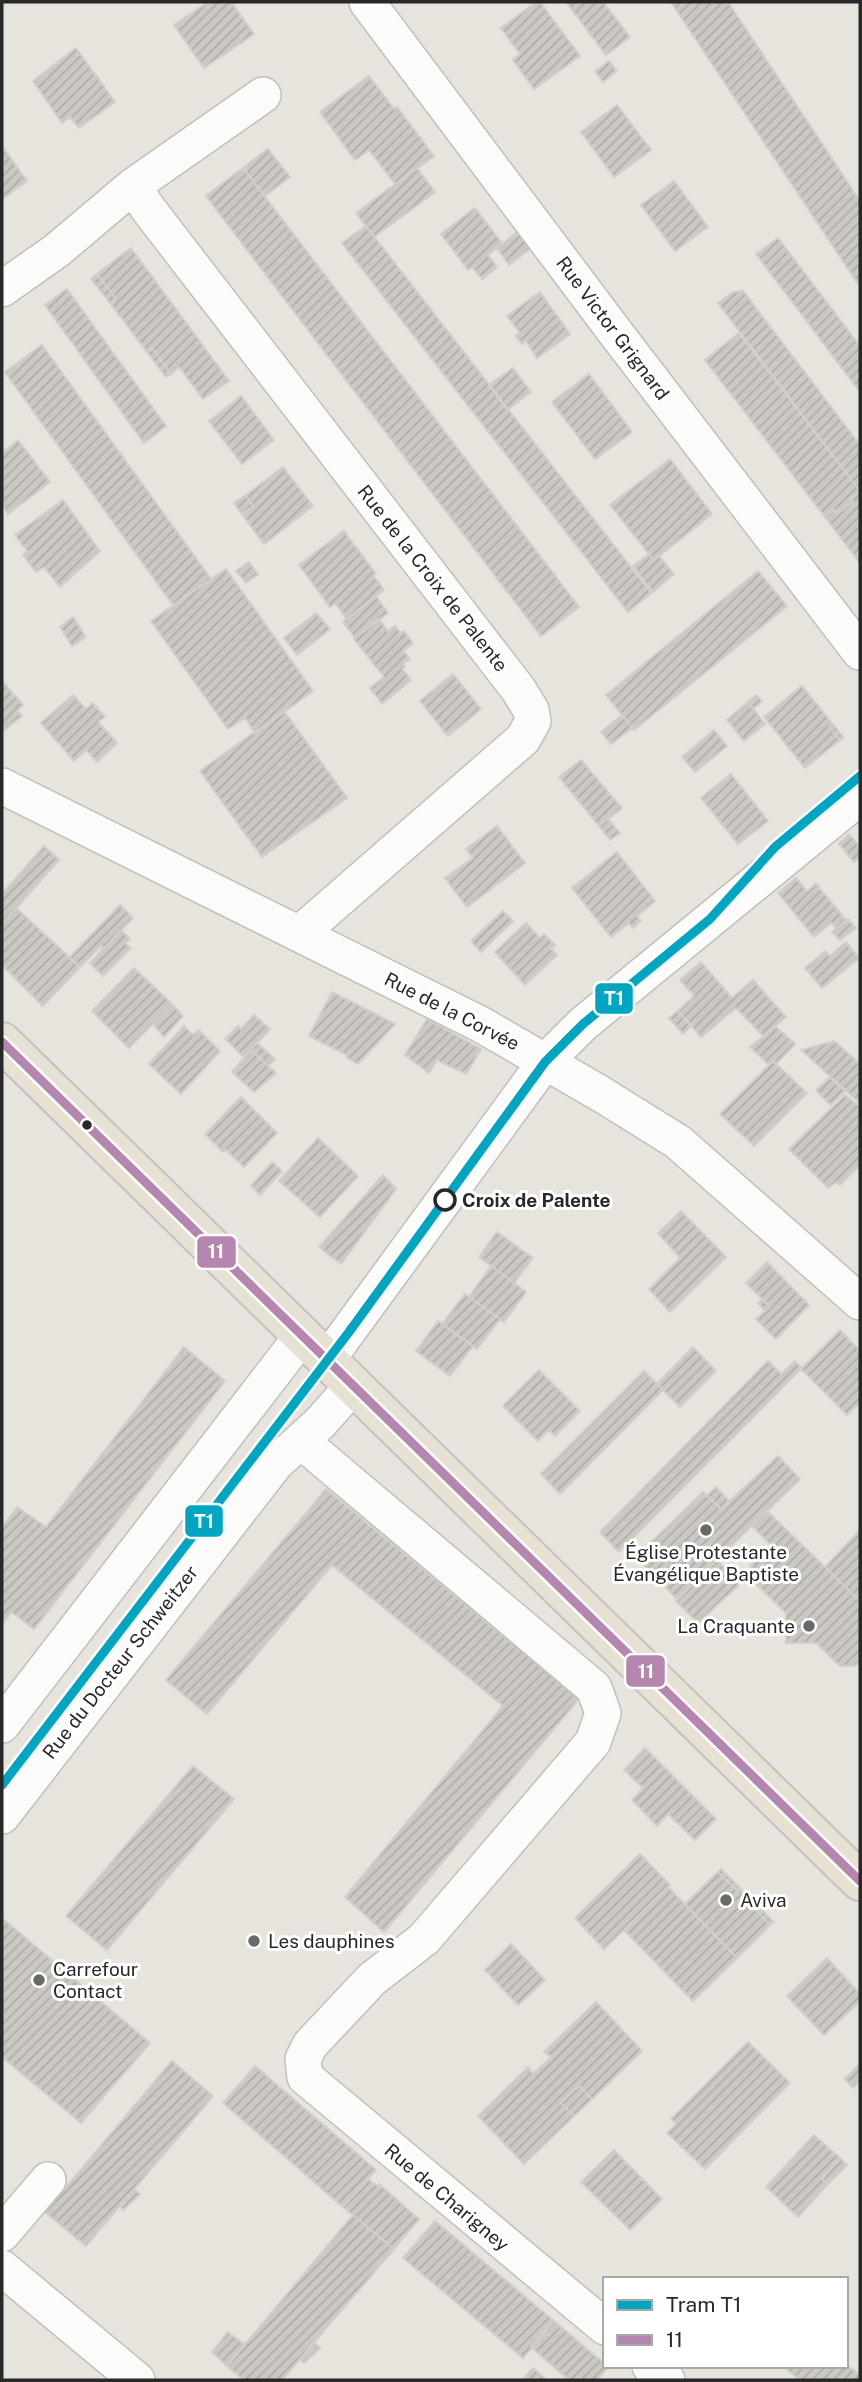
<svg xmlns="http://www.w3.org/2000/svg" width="862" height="2382" font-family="'Public Sans',sans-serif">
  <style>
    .building { fill: url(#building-hatch); stroke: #d2cfc9; stroke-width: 2 }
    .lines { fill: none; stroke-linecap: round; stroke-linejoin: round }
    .minor-casing { stroke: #c0bfbf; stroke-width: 38 }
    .major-casing { stroke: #c3c2c0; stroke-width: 42 }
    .minor { stroke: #fbfbfa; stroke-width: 35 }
    .major { stroke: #e6e1d2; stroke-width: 38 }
    .bus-1-casing { stroke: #fff; stroke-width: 14 }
    .bus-1 { stroke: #b587af; stroke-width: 9 }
    .tram-1-casing { stroke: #fff; stroke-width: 14 }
    .tram-1 { stroke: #00a5c2; stroke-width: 9 }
    .bus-dot { fill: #282828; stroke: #fff; stroke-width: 2.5 }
    .stop-dot { fill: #fff; stroke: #282828; stroke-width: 3.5 }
    .poi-dot { fill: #6b6967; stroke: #fff; stroke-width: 2.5 }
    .labels { text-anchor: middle; stroke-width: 6; stroke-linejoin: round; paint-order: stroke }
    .street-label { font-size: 19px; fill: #282828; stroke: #fff }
    .stop-label { font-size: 19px; font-weight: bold; fill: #282828; stroke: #fff; text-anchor: start }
    .poi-label { font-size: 19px; fill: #282828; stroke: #fff; text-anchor: start }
    .line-badge { stroke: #fff; stroke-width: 2.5 }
    .badge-label { font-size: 19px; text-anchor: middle; font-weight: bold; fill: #fff }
  </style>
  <defs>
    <pattern id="building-hatch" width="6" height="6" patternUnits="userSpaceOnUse" patternTransform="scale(1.75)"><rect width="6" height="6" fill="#ccc9c4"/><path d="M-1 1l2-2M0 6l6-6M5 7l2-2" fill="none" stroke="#afada8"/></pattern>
  </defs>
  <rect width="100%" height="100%" fill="#e7e3dd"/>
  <path class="building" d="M208 2H231L254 34 204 68 174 25Z
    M536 2H540L580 56 534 89 513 60 520 54 501 28Z
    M566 2H603L630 37 606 55Z
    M671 2H728L860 201V287Z
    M76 48 115 102 79 128 70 117 62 123 33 81Z
    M609 61 617 71 603 82 595 71Z
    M369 76 394 109 397 107 434 156 395 184 369 150 355 160 320 112Z
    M617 105 651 150 614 177 581 132Z
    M2 146 27 181 2 199Z
    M268 149 290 177 265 196 243 168Z
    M243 168 579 607 541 636 206 196Z
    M417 168 435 192 374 237 356 213Z
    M674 181 708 227 675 251 641 205Z
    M475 208 502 243 488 255 497 267 482 279 472 267 468 270 441 234Z
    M366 226 651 593 628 612 342 243Z
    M518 231 531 248 509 265 497 248Z
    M778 238 860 346V392L756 254Z
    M131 248 229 381 203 399 179 367 171 374 152 348 147 352 111 304 116 299 97 274Z
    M97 274 116 299 111 304 91 279Z
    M67 289 166 426 144 443 45 305Z
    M743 291 860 445V563L825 517 834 510 837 514 853 502 851 498 860 491 718 303 733 292Z
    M540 292 570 334 537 358 526 341 522 344 516 336 520 333 507 316Z
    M739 333 860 491 851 498 853 502 837 514 834 510 825 517 705 360Z
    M42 345 211 579 173 605 5 372Z
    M152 348 171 374 166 377 147 352Z
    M513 368 531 392 507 410 489 385Z
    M589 374 632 432 595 459 552 402Z
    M241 396 274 440 242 464 209 421Z
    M18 440 50 482 8 514 2 504V453Z
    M670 459 712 514 654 560 610 505Z
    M283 467 313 506 264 544 242 514 253 506 246 495Z
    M246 495 253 506 242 514 234 503Z
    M63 500 100 551 60 587 44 567 36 572 23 555 27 551 15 535Z
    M344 531 376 574 373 575 384 590 347 619 335 603 330 607 299 565Z
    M649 554 654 560 659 556 674 574 653 592 633 566Z
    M249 562 258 574 246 583 236 571Z
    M226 569 313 691 255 733 245 718 228 729 151 621Z
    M758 571 787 606 634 730 606 695Z
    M376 596 388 613 355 638 343 622Z
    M316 613 330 629 297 655 284 638Z
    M73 617 86 637 72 646 60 627Z
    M379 619 388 631 395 626 401 633 404 631 413 643 403 651 410 659 403 664 405 667 402 669 411 680 382 704 370 688 384 677 354 639Z
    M453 674 481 709 448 736 420 701Z
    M2 681 23 705 17 711 22 716 2 732Z
    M802 686 832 723 829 726 840 740 805 768 764 717Z
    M73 695 86 709 93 703 105 717 98 722 117 743 97 762 86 750 74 761 41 723Z
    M756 695 762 701 753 709 748 702Z
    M748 702 765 724 744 741 727 720Z
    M284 711 347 798 262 857 200 771Z
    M622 715 632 728 611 744 601 732Z
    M832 723 843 737 840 740 829 726Z
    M714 730 727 746 695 772 682 757Z
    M581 760 622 808 599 826 559 777Z
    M731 774 768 821 738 844 701 798Z
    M608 819 620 833 610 840 599 826Z
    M497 826 525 863 467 907 445 878 473 858 466 849Z
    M849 834 860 847V857L854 862 839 844Z
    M44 846 59 860 2 924V894Z
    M617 852 655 901 637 916 641 921 633 928 629 923 611 937 572 888Z
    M796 878 807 891 816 884 846 920 836 928 831 923 814 937 778 893Z
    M120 905 133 918 104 948 101 946 80 967 69 958Z
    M16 908 80 967 43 1006 2 965V924Z
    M503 911 513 921 481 952 471 941Z
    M848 919 856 928 840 940 832 932Z
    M526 923 540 938 544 934 555 945 551 949 557 955 525 985 495 952Z
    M121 930 130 939 125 943 131 948 103 976 90 963Z
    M846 942 859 958 822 988 805 968 825 951 830 956Z
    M701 962 732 998 753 980 786 1017 763 1036 736 1008 701 1037 678 1011 694 996 680 980Z
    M134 968 172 1004 129 1048 92 1011Z
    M332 992 395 1024 358 1064 347 1058V1055L309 1036Z
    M172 1004 183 1016 164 1037 153 1024Z
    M678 1011 691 1026 683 1034 669 1018Z
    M254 1015 270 1029 244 1057 225 1039 238 1026 241 1029Z
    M427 1019 481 1049 466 1074 437 1060 429 1073 405 1055Z
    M184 1026 193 1035 199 1030 220 1051 181 1094 149 1064Z
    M775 1026 795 1044 776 1064 773 1061 769 1065 750 1047Z
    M834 1041 860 1064V1103L801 1050Z
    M257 1043 275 1059 268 1066 251 1050Z
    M251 1050 276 1073 254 1092 232 1072Z
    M773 1061 807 1093 754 1146 720 1114Z
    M830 1077 845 1091 830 1105 816 1090Z
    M845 1095 860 1107V1165L840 1185 836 1182 828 1188 789 1149Z
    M241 1097 277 1133 244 1167 226 1150 223 1152 205 1134Z
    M318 1138 358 1176 320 1217 279 1181Z
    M272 1162 282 1171 260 1195 251 1186Z
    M383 1175 396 1189 341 1264 319 1247Z
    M681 1211 726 1257 670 1312 649 1289 680 1258 658 1233Z
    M497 1232 533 1258 514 1283 479 1257Z
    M767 1262 809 1305 776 1339 756 1319 770 1307 746 1283Z
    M491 1266 526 1292 504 1322 469 1297Z
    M465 1294 500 1319 477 1349 442 1324Z
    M763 1299 770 1307 765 1311 758 1303Z
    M438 1321 473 1346 450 1376 416 1351Z
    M840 1330 860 1351V1402L847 1415 801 1369Z
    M184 1347 225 1381 34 1629 11 1612 2 1625V1525L3 1526 17 1507 46 1527Z
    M693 1347 716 1371 680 1407 657 1384Z
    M768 1361 781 1374 795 1361 802 1368 619 1552 600 1532Z
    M539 1370 580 1411 555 1436 549 1430 538 1441 503 1406Z
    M644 1371 663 1390 560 1494 541 1474Z
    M778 1456 800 1479 677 1599 636 1557 703 1492 721 1509Z
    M716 1487 729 1501 721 1509 707 1496Z
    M326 1489 579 1699 384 1932 345 1897 503 1706 332 1565 207 1714 166 1680Z
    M767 1511 860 1601V1661L855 1666H840L816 1643H786V1613L756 1584 757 1572 750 1566 771 1545 752 1526Z
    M860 1530V1601L825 1567Z
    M717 1560 737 1581 738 1586 700 1621H696L676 1601Z
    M645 1748 716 1819 695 1840 668 1814 657 1826 632 1800 643 1788 624 1770Z
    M193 1766 234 1799 107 1950 66 1916Z
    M640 1854 670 1885 604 1949 575 1918Z
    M721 1869 739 1887 736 1890 718 1872Z
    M718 1872 736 1890 739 1887 757 1905 754 1908 770 1925 737 1958 685 1904Z
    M668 1887 737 1958 693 2001 624 1930Z
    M757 1905 774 1922 770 1925 754 1908Z
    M2 1918 150 2043 81 2123 2 2057Z
    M511 1944 545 1980 518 2005 485 1970Z
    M827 1958 860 1994V2001L824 2035 787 1996Z
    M596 2002 642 2051 592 2099 579 2086 561 2103 574 2116 524 2164 478 2116 528 2067 533 2074 551 2057 544 2052Z
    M748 2042 790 2083 705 2169 667 2133 676 2124 671 2119Z
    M172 2061 213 2096 86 2246 45 2212Z
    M860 2063V2080L853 2088 845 2079Z
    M255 2066 376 2170 343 2207 223 2103Z
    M579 2086 592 2099 574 2116 561 2103Z
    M814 2135 840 2158 822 2179 828 2184 798 2217 766 2187Z
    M614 2150 662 2199 630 2230 581 2182Z
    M840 2158 847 2165 828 2184 822 2179Z
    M368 2179 377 2186 379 2184 419 2219 394 2249 343 2207Z
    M134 2189 140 2194 123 2210 119 2206Z
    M353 2215 394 2249 282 2380H244L227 2366Z
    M435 2221 554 2321 523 2358 403 2258Z
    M554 2321 605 2364V2366L608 2367 597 2380H569L531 2347Z
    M228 2332 245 2345 227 2366 212 2352Z
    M314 2342 320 2348 304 2363 300 2359Z
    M846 2364 860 2375V2380H800L782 2366H846Z
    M533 2368 547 2380H522Z"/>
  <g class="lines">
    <defs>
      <path id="minor" d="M367 2 615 332 860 652
        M133 186 149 210 518 689 531 710 533 721 523 739 299 934
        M2 289 56 251 133 186 263 95
        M2 786 480 1024 601 1094 678 1142 860 1302
        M327 1360 545 1062 583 1024 860 797
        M301 1441 594 1688 603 1713 593 1742 424 1939 372 1979 310 2045 303 2059 305 2077 605 2327
        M2 1725 302 1336
        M2 1816 276 1463 319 1424 353 1386
        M2 2234 48 2180
        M2 2268 137 2380
        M650 2366 667 2380"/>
      <path id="major" d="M2 1042 860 1881"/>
    </defs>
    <use href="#minor" class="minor-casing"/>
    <use href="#major" class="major-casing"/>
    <use href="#minor" class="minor"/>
    <use href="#major" class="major"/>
    <defs>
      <path id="bus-1" d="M2 1042 860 1881"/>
    </defs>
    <use href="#bus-1" class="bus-1-casing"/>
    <use href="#bus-1" class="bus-1"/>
    <defs>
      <path id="tram-1" d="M2 1785 349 1332 545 1062 583 1024 710 919 775 847 860 776"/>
    </defs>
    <use href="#tram-1" class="tram-1-casing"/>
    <use href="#tram-1" class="tram-1"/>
  </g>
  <circle class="bus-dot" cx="87" cy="1125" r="6"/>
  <circle class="stop-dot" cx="445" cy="1200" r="10"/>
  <g class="poi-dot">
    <circle cx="706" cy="1530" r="7"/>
    <circle cx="809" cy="1626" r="7"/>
    <circle cx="726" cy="1900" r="7"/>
    <circle cx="254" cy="1941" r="7"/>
    <circle cx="39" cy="1980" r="7"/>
  </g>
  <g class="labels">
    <g class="street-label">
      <text transform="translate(613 328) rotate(53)" y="7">Rue Victor Grignard</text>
      <text transform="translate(433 578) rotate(52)" y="7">Rue de la Croix de Palente</text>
      <text transform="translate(452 1011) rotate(27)" y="7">Rue de la Corvée</text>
      <text transform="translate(120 1662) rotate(-52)" y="7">Rue du Docteur Schweitzer</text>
      <text transform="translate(447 2197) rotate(40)" y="7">Rue de Charigney</text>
    </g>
    <g class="stop-label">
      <text x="462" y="1207">Croix de Palente</text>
    </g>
    <g class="poi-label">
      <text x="706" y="1559" text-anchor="middle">Église Protestante<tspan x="706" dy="22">Évangélique Baptiste</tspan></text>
      <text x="795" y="1633" text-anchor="end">La Craquante</text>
      <text x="740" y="1907">Aviva</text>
      <text x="268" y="1948">Les dauphines</text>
      <text x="53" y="1976">Carrefour<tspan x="53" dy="22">Contact</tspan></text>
    </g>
  </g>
  <g class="line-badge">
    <rect x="594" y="982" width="40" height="33" rx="7" fill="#00a5c2"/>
    <rect x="196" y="1235" width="41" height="34" rx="7" fill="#b587af"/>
    <rect x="184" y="1504" width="40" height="34" rx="7" fill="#00a5c2"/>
    <rect x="625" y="1654" width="41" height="34" rx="7" fill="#b587af"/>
  </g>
  <g class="badge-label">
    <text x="614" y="1005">T1</text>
    <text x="216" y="1258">11</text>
    <text x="204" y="1528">T1</text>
    <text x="646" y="1678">11</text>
  </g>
  <rect width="862" height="2382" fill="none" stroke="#282828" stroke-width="7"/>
  <rect x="603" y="2277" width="245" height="91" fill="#ffffff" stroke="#a9a9a9" stroke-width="2"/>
  <rect x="617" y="2300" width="35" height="10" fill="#00a5c2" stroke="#a9a9a9" stroke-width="2"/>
  <text x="666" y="2312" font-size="21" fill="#282828">Tram T1</text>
  <rect x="617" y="2335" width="35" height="10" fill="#b587af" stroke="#a9a9a9" stroke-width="2"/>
  <text x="666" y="2347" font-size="21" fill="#282828">11</text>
</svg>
